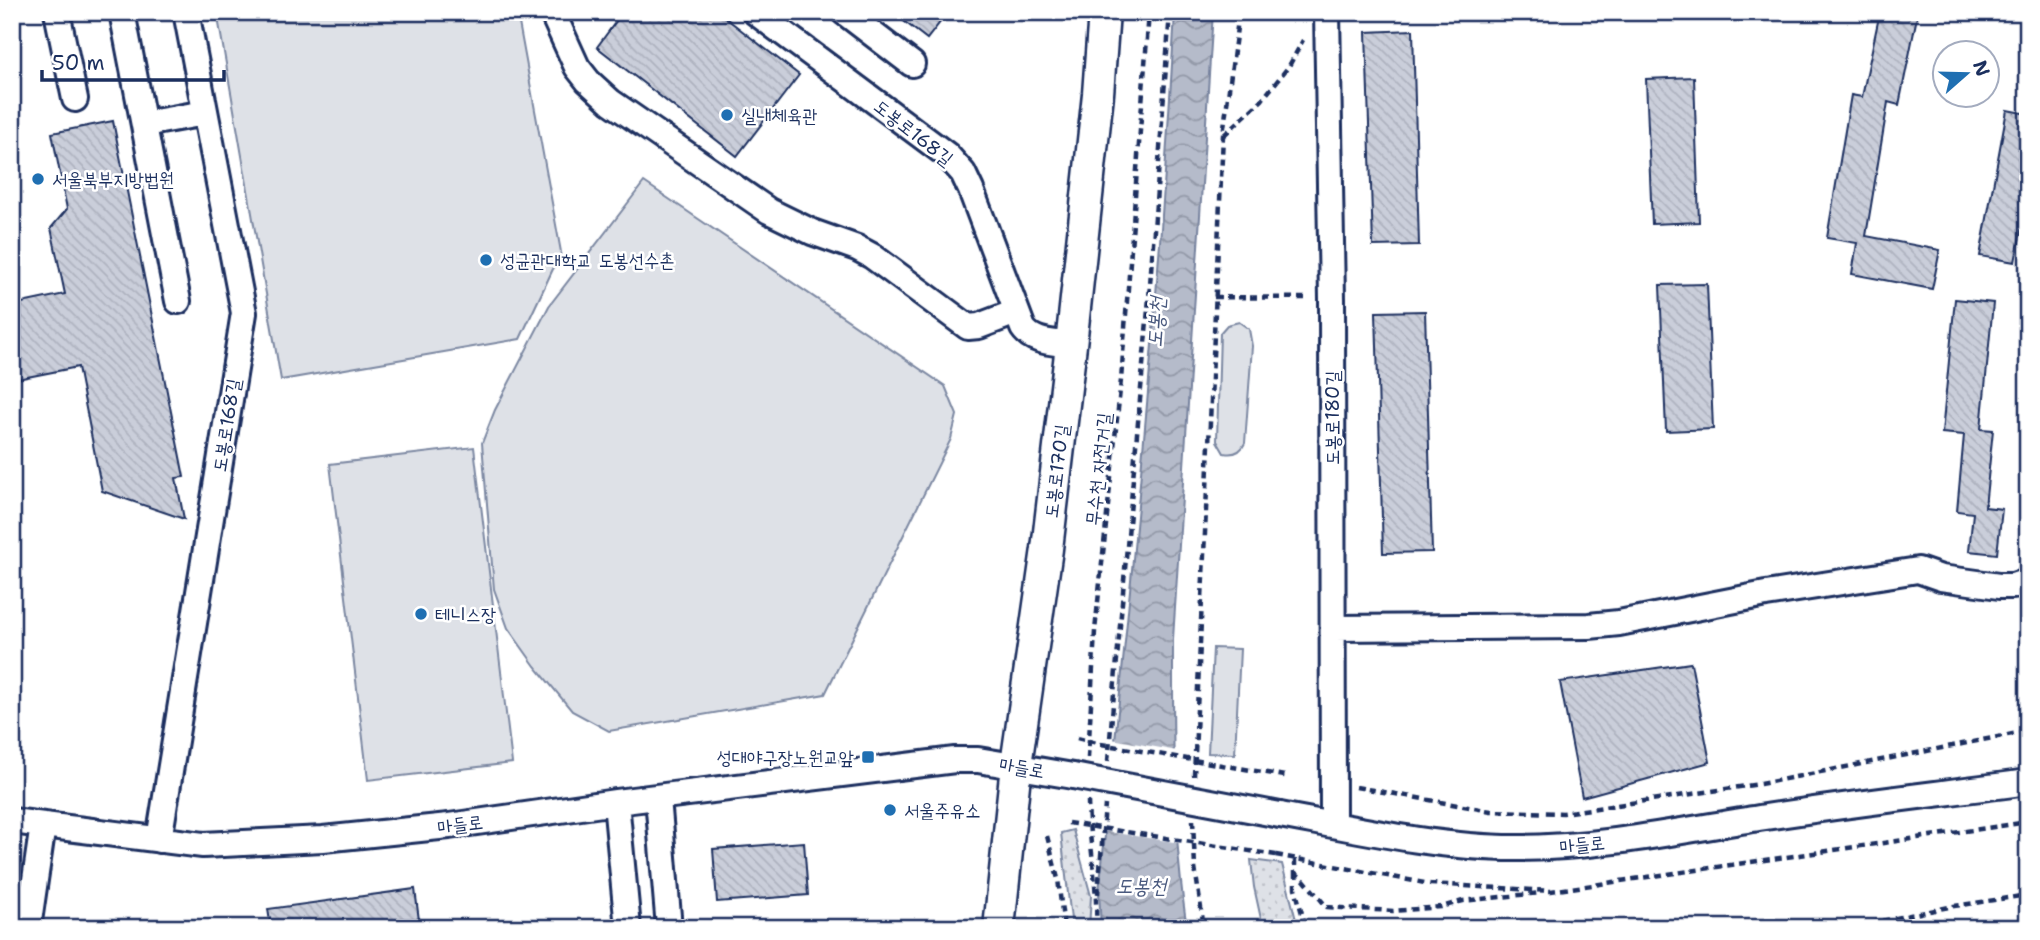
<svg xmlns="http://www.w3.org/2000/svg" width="2040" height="940" font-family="'Shantell Sans','Poor Story',sans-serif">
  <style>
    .green { fill: #dee1e7; stroke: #7c88a2; stroke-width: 2 }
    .park { fill: url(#park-dots); stroke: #7c88a2; stroke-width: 2 }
    .water { fill: url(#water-waves); stroke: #77839f; stroke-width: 2 }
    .pier { fill: #fff }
    .building { fill: url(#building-back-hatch); stroke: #1b2f5e; stroke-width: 2 }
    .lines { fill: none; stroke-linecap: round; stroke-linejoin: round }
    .minor-casing { stroke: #1b2f5e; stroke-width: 30 }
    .major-casing { stroke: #1b2f5e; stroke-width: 35 }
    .path { stroke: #1b2f5e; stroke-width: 4.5; stroke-dasharray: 7 5; stroke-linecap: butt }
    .minor { stroke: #fff; stroke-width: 24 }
    .major { stroke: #fff; stroke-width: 30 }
    .minor-bridge-casing { stroke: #1b2f5e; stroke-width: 30; stroke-linecap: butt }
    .path-bridge { stroke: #1b2f5e; stroke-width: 4.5; stroke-dasharray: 7 5; stroke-linecap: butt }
    .minor-bridge { stroke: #fff; stroke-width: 24 }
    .poi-dot { fill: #1f6fb2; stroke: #fff; stroke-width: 2.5 }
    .labels { text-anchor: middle; stroke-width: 5; stroke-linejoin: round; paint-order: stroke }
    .poi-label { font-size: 19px; fill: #1b2f5e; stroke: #fff; text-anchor: start }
    .street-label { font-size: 19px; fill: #1b2f5e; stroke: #fff }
    .water-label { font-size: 21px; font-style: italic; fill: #49597e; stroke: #fff }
  </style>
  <defs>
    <pattern id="park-dots" width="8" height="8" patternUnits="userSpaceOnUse" patternTransform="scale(1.75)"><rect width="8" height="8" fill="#dee1e7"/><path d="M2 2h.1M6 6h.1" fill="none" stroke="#bec1c9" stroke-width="1.8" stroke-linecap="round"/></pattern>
    <pattern id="water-waves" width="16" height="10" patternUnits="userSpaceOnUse" patternTransform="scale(1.75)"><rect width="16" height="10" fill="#b5bbca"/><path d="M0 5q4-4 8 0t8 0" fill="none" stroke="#9298a7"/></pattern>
    <pattern id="building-back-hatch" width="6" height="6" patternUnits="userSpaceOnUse" patternTransform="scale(1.75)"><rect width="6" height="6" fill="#caceda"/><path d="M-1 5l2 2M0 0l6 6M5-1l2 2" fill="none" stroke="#adb1be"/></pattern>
  </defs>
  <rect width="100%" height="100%" fill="#fff"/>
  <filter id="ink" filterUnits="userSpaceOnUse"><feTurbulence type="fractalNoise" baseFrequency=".0143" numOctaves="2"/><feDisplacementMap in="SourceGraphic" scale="14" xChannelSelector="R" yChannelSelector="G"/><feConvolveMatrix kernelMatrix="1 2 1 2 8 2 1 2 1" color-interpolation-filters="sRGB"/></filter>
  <g filter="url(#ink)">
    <path class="green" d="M217 12H517L561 252 520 339 281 380Z
      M644 182 945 386 957 415 951 439 825 694 609 731 572 711 535 666 508 628 494 589 482 443 495 410 549 306Z
      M1239 322 1249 329 1252 346 1245 443C1241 452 1234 455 1224 453L1217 441 1220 333 1227 325Z
      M474 447 512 763 368 780 330 464Z
      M1213 648 1240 649 1235 754 1208 753Z"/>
    <path class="park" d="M1073 830 1091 896 1089 928H1072L1061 833Z
      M1251 860 1282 864 1298 928H1263L1254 887Z"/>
    <path class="water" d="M1175 12H1213L1173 639C1173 736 1172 832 1187 928H1101L1099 891C1131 599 1159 306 1175 12Z"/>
    <path class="pier" d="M1112 739 1177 751 1180 843 1102 831Z"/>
    <path class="building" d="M623 12H718L799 75 737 156 597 47Z
      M892 12H948L927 39Z
      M1880 12H1918L1899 105 1888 102 1866 236 1940 250 1932 289 1852 274 1857 243 1827 238 1851 95 1862 97Z
      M1413 30 1419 245 1373 246 1366 32Z
      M1694 77 1699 222 1652 224 1646 79Z
      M2007 110 2028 114V196L2015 262 1980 256Z
      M113 121 184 477 176 478 184 519 102 491 78 367 12 380V305L65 294 51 228 67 209 52 133Z
      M1707 284 1713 429 1666 431 1660 285Z
      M1955 299 1993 303 1981 429 1993 430 1985 507 2002 509 1997 554 1969 551 1973 513 1957 511 1964 435 1942 433Z
      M1425 311 1432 552 1383 553 1376 312Z
      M1691 663 1710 762 1582 797 1560 682Z
      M804 842 808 895 717 902 713 849Z
      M415 889 420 928H271L268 909Z"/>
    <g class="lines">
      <defs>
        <path id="minor" d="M57 12 75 99
          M122 12 178 301
          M552 12 577 67 588 81 611 102 769 211 812 232 857 248 872 256 968 327 979 326 1016 312
          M755 12 947 155 963 173 971 190 1023 328C1033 343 1054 342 1071 345
          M844 12 912 64
          M1327 12 1332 299 1333 824
          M144 124 205 113
          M1333 628 1589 626 1619 623 1766 594 1918 570 1941 578 1999 586H2013L2028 581
          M658 798 669 928
          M616 802 628 928
          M1280 815C1355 829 1440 848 1516 848 1598 848 1679 831 1759 818 1848 804 1938 794 2028 782
          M12 821 203 845 323 839 449 826 616 802 955 760H978L1073 776
          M159 840 244 313 186 12
          M28 928 43 825"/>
        <path id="major" d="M999 928 1016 765 1047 549 1071 345 1098 94 1104 12"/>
      </defs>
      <use href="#minor" class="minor-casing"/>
      <use href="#major" class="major-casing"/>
      <path class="path" d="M1224 135 1262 100 1289 66 1303 40
        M1214 297 1308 298
        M1088 758 1095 631 1121 380 1149 12
        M1108 761 1149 298 1170 12
        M1194 776 1223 135 1239 12
        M1356 787 1491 811 1563 813 1760 784 2028 731
        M1088 801C1089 844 1098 885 1096 928
        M1193 820 1195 868 1204 928
        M1047 836 1058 879 1064 928
        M1276 855 1430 884 1551 891 2028 822
        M1295 859V888L1306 928
        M1294 872 1304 880 1327 907 1393 911 1441 907 1463 901 1540 893
        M1098 894 1105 805
        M1847 928 1954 906 2028 895"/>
      <use href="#minor" class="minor"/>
      <use href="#major" class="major"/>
      <defs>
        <path id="minor-bridge" d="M1073 776 1280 815"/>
      </defs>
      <use href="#minor-bridge" class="minor-bridge-casing"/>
      <path class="path-bridge" d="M1077 738 1101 744 1285 776
        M1068 823 1276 855"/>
      <use href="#minor-bridge" class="minor-bridge"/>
    </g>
  </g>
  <g class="poi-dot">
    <circle cx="727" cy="115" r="7"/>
    <circle cx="38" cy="179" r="7"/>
    <circle cx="486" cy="260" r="7"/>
    <circle cx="421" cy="614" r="7"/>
    <rect x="861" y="750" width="14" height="14" rx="3.5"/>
    <circle cx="890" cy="810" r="7"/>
  </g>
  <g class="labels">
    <g class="poi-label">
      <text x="741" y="122">실내체육관</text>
      <text x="52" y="186">서울북부지방법원</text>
      <text x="500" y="267">성균관대학교 도봉선수촌</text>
      <text x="435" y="621">테니스장</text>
      <text x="854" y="764" text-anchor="end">성대야구장노원교앞</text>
      <text x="904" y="817">서울주유소</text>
    </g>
    <g class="street-label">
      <text transform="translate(914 132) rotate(38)" y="7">도봉로168길</text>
      <text transform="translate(1332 418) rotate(-90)" y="7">도봉로180길</text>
      <text transform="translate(226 425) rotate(-81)" y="7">도봉로168길</text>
      <text transform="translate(1098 469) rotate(-84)" y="7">무수천 자전거길</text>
      <text transform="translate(1056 471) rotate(-83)" y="7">도봉로170길</text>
      <text transform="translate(1022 767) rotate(10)" y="7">마들로</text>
      <text transform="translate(460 824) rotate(-7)" y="7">마들로</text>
      <text transform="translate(1582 844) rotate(-6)" y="7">마들로</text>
    </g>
    <g class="water-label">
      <text transform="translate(1156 322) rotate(-86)" y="7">도봉천</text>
      <text x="1141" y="893">도봉천</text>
    </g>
  </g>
  <rect width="2040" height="940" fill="none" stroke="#fff" stroke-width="42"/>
  <rect x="21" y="21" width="1998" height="898" fill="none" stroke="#1b2f5e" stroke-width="2.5" filter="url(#ink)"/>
  <g transform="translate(1966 74) rotate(70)"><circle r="33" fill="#ffffff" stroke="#a4acbf" stroke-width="2"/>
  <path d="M0-5L12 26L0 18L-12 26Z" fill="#1f6fb2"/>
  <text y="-10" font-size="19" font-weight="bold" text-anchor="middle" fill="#1b2f5e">N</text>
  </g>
  <path d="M42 70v10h182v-10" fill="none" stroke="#1b2f5e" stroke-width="3.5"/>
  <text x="52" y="70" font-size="21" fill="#1b2f5e" stroke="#ffffff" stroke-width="5" paint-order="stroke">50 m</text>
</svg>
